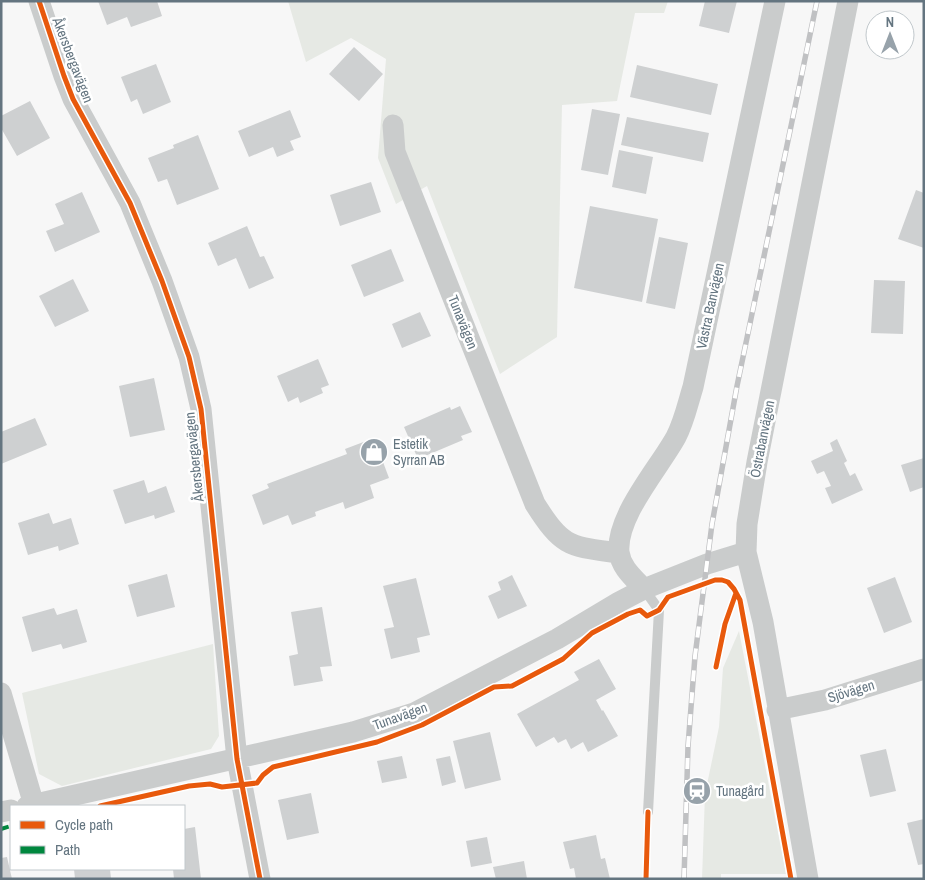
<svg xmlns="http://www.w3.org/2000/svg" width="925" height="880" font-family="'Archivo Narrow',sans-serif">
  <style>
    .green { fill: #e6e9e4 }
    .building { fill: #ced0d1 }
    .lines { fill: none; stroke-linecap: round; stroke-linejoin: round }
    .lane { stroke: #cacccc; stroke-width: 10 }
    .street { stroke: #cacccc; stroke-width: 21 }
    .rail-casing { stroke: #c0c1c3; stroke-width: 5.5 }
    .rail { stroke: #fff; stroke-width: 4; stroke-dasharray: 11; stroke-linecap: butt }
    .quiet { stroke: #00873e; stroke-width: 4; stroke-dasharray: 8 4; stroke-linecap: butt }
    .cycleway-casing { stroke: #fff; stroke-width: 8 }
    .cycleway { stroke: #e8590c; stroke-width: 5 }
    .labels { text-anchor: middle; stroke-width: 5; stroke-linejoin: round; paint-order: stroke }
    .street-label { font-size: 14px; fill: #647580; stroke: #fff }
    .poi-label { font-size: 14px; fill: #647580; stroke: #fff; text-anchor: start }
  </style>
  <rect width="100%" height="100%" fill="#f7f7f7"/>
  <path class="green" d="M288 1H668L664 13H635L617 101 562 105 557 337 500 374 427 186 396 204 378 158 386 59 351 38 306 62Z
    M739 631 786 874H721V879H702L705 794 719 727 723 668Z
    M213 644 219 736 211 749 62 786 39 774 22 693Z"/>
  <path class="building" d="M98 1H157L162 16 131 27 127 17 107 25Z
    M705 1H737L729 33 699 26Z
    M354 47 383 74 359 101 329 74Z
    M156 64 171 102 143 114 137 99 131 102 121 77Z
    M637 65 718 84 711 115 630 97Z
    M30 101 50 138 17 156 1 128V116Z
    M592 109 620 114 608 175 581 170Z
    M290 110 301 137 290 141 294 150 277 157 273 147 249 157 238 131Z
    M627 117 709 133 703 162 621 145Z
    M198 135 219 189 177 205 167 179 158 182 148 158 174 148 173 145Z
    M619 150 653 157 646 194 612 187Z
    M371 182 381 212 340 226 330 195Z
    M916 190 924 193V248L898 239Z
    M82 192 100 232 55 252 46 231 64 224 55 204Z
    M590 206 658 219 642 302 574 288Z
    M247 226 260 257 264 256 274 278 249 289 236 258 218 266 208 243Z
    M659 237 688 243 675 309 646 303Z
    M391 249 404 281 364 297 351 265Z
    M73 279 89 311 55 327 39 296Z
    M874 280 905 281 903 334 871 333Z
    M420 312 431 336 402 348 392 324Z
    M318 359 329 385 321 388 323 393 300 403 298 397 288 402 277 376Z
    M154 378 165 430 130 437 119 386Z
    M460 406 472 432 461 436 463 440 418 459 404 427 450 407 451 410Z
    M35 418 47 445 1 464V432Z
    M374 438 389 478 370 485 374 498 345 509 343 502 315 512 316 516 292 525 288 515 263 525 252 495 269 488 267 484 347 454 345 449Z
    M837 439 847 461 844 463 850 476 855 473 863 490 832 504 825 488 831 486 824 471 817 474 811 461 833 451 830 443Z
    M924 458V487L910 492 901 465Z
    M144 480 148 493 166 486 175 512 155 519 154 515 125 524 113 490Z
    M49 513 53 524 71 518 79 544 59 551 58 546 28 555 18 523Z
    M167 574 175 607 137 617 128 585Z
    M512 575 527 606 498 619 488 596 501 590 498 582Z
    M895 577 912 622 884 633 867 588Z
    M416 578 430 635 417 638 420 652 391 659 384 629 394 627 383 586Z
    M322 607 332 666 320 667 323 681 294 686 289 656 298 654 291 612Z
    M54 608 57 615 77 609 87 642 63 649 61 644 32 652 22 617Z
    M599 659 616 689 596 700 602 711 603 710 618 736 588 752 583 742 571 749 566 739 558 743 554 737 536 747 517 714 579 680 574 672Z
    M490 732 501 780 465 789 453 741Z
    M886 749 896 791 870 797 860 755Z
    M402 756 407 778 382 783 377 761Z
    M450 756 456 782 442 786 436 759Z
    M311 793 319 833 287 840 278 800Z
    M924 819V864L918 865 907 823Z
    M195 827 201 879H174L173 869H184V829Z
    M596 835 601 859 605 858 610 879H576L574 868 570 869 563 842Z
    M487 837 492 863 471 867 466 841Z
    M7 857 12 879H1V858Z
    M524 861 527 879H496L493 867Z
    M74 869H110L111 879H75Z"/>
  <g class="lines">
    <path class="lane" d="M644 589 659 610 648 812"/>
    <path class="street" d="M39 1 64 76 73 99 130 203 162 281 189 357 201 409 237 759 260 879
      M393 125 395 152 535 504C563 548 569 546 619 553
      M644 589C634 578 621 568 619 552 616 516 659 468 676 437 684 422 688 403 693 387L775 1
      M1 693 34 805
      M777 710 825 700 924 669
      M27 806 353 732 414 713 557 639 619 602 644 589 707 564 746 552
      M1 812 11 810
      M808 879 763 622 746 552 747 524 757 462 848 1"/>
    <defs>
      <path id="rail" d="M684 879 688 746 695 656 712 524 737 386 817 1"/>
    </defs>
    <use href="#rail" class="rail-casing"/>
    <use href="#rail" class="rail"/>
    <path class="quiet" d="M1 829 11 826"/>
    <defs>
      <path id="cycleway" d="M39 1 64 76 73 99 130 203 162 281 189 357 201 409 237 759 260 879
        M716 667 725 624 736 593
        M100 806 189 786 210 784 222 787 257 783 263 775 273 767 377 742 422 725 494 687 512 686 563 659 592 633 628 614 640 610 647 616 659 610 668 597 715 580H722L728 582 734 589 740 600 791 879
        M646 879 648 812"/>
    </defs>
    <use href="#cycleway" class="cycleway-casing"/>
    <use href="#cycleway" class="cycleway"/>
  </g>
  <defs>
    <symbol id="shop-disc" viewBox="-11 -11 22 22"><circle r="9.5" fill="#97a2aa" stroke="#fff"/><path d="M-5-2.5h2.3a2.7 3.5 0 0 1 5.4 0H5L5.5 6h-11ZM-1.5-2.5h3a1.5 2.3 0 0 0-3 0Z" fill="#fff"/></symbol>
    <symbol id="station-disc" viewBox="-11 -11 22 22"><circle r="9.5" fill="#97a2aa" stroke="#fff"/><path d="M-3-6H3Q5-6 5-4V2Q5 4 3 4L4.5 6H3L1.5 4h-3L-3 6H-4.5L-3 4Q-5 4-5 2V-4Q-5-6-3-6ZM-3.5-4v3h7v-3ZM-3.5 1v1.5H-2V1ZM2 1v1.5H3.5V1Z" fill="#fff"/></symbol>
  </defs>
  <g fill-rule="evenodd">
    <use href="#shop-disc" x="358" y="436" width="32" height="32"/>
    <use href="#station-disc" x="681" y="775" width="32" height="32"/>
  </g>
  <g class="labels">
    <g class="street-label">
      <text transform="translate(73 60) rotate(69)" y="5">Åkersbergavägen</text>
      <text transform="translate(710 306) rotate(-78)" y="5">Västra Banvägen</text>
      <text transform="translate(463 322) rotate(68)" y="5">Tunavägen</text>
      <text transform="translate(762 439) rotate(-79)" y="5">Östrabanvägen</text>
      <text transform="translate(194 457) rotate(-96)" y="5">Åkersbergavägen</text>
      <text transform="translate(851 691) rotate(-17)" y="5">Sjövägen</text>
      <text transform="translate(400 716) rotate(-20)" y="5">Tunavägen</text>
    </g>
    <g class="poi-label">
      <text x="393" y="449">Estetik<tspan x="393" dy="16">Syrran AB</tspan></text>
      <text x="716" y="796">Tunagård</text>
    </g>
  </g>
  <rect width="925" height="880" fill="none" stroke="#647580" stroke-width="5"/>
  <rect x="10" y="805" width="175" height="65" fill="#ffffff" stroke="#c1c8cc"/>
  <rect x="20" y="821" width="25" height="8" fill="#e8590c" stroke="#c1c8cc"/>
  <text x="55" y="830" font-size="15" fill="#647580">Cycle path</text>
  <rect x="20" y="846" width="25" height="8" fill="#00873e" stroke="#c1c8cc"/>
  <text x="55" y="855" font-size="15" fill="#647580">Path</text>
  <g transform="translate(890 35)"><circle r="24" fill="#ffffff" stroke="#c1c8cc"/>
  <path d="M0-4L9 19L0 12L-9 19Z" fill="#97a2aa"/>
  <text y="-8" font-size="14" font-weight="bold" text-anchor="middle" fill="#647580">N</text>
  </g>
</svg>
